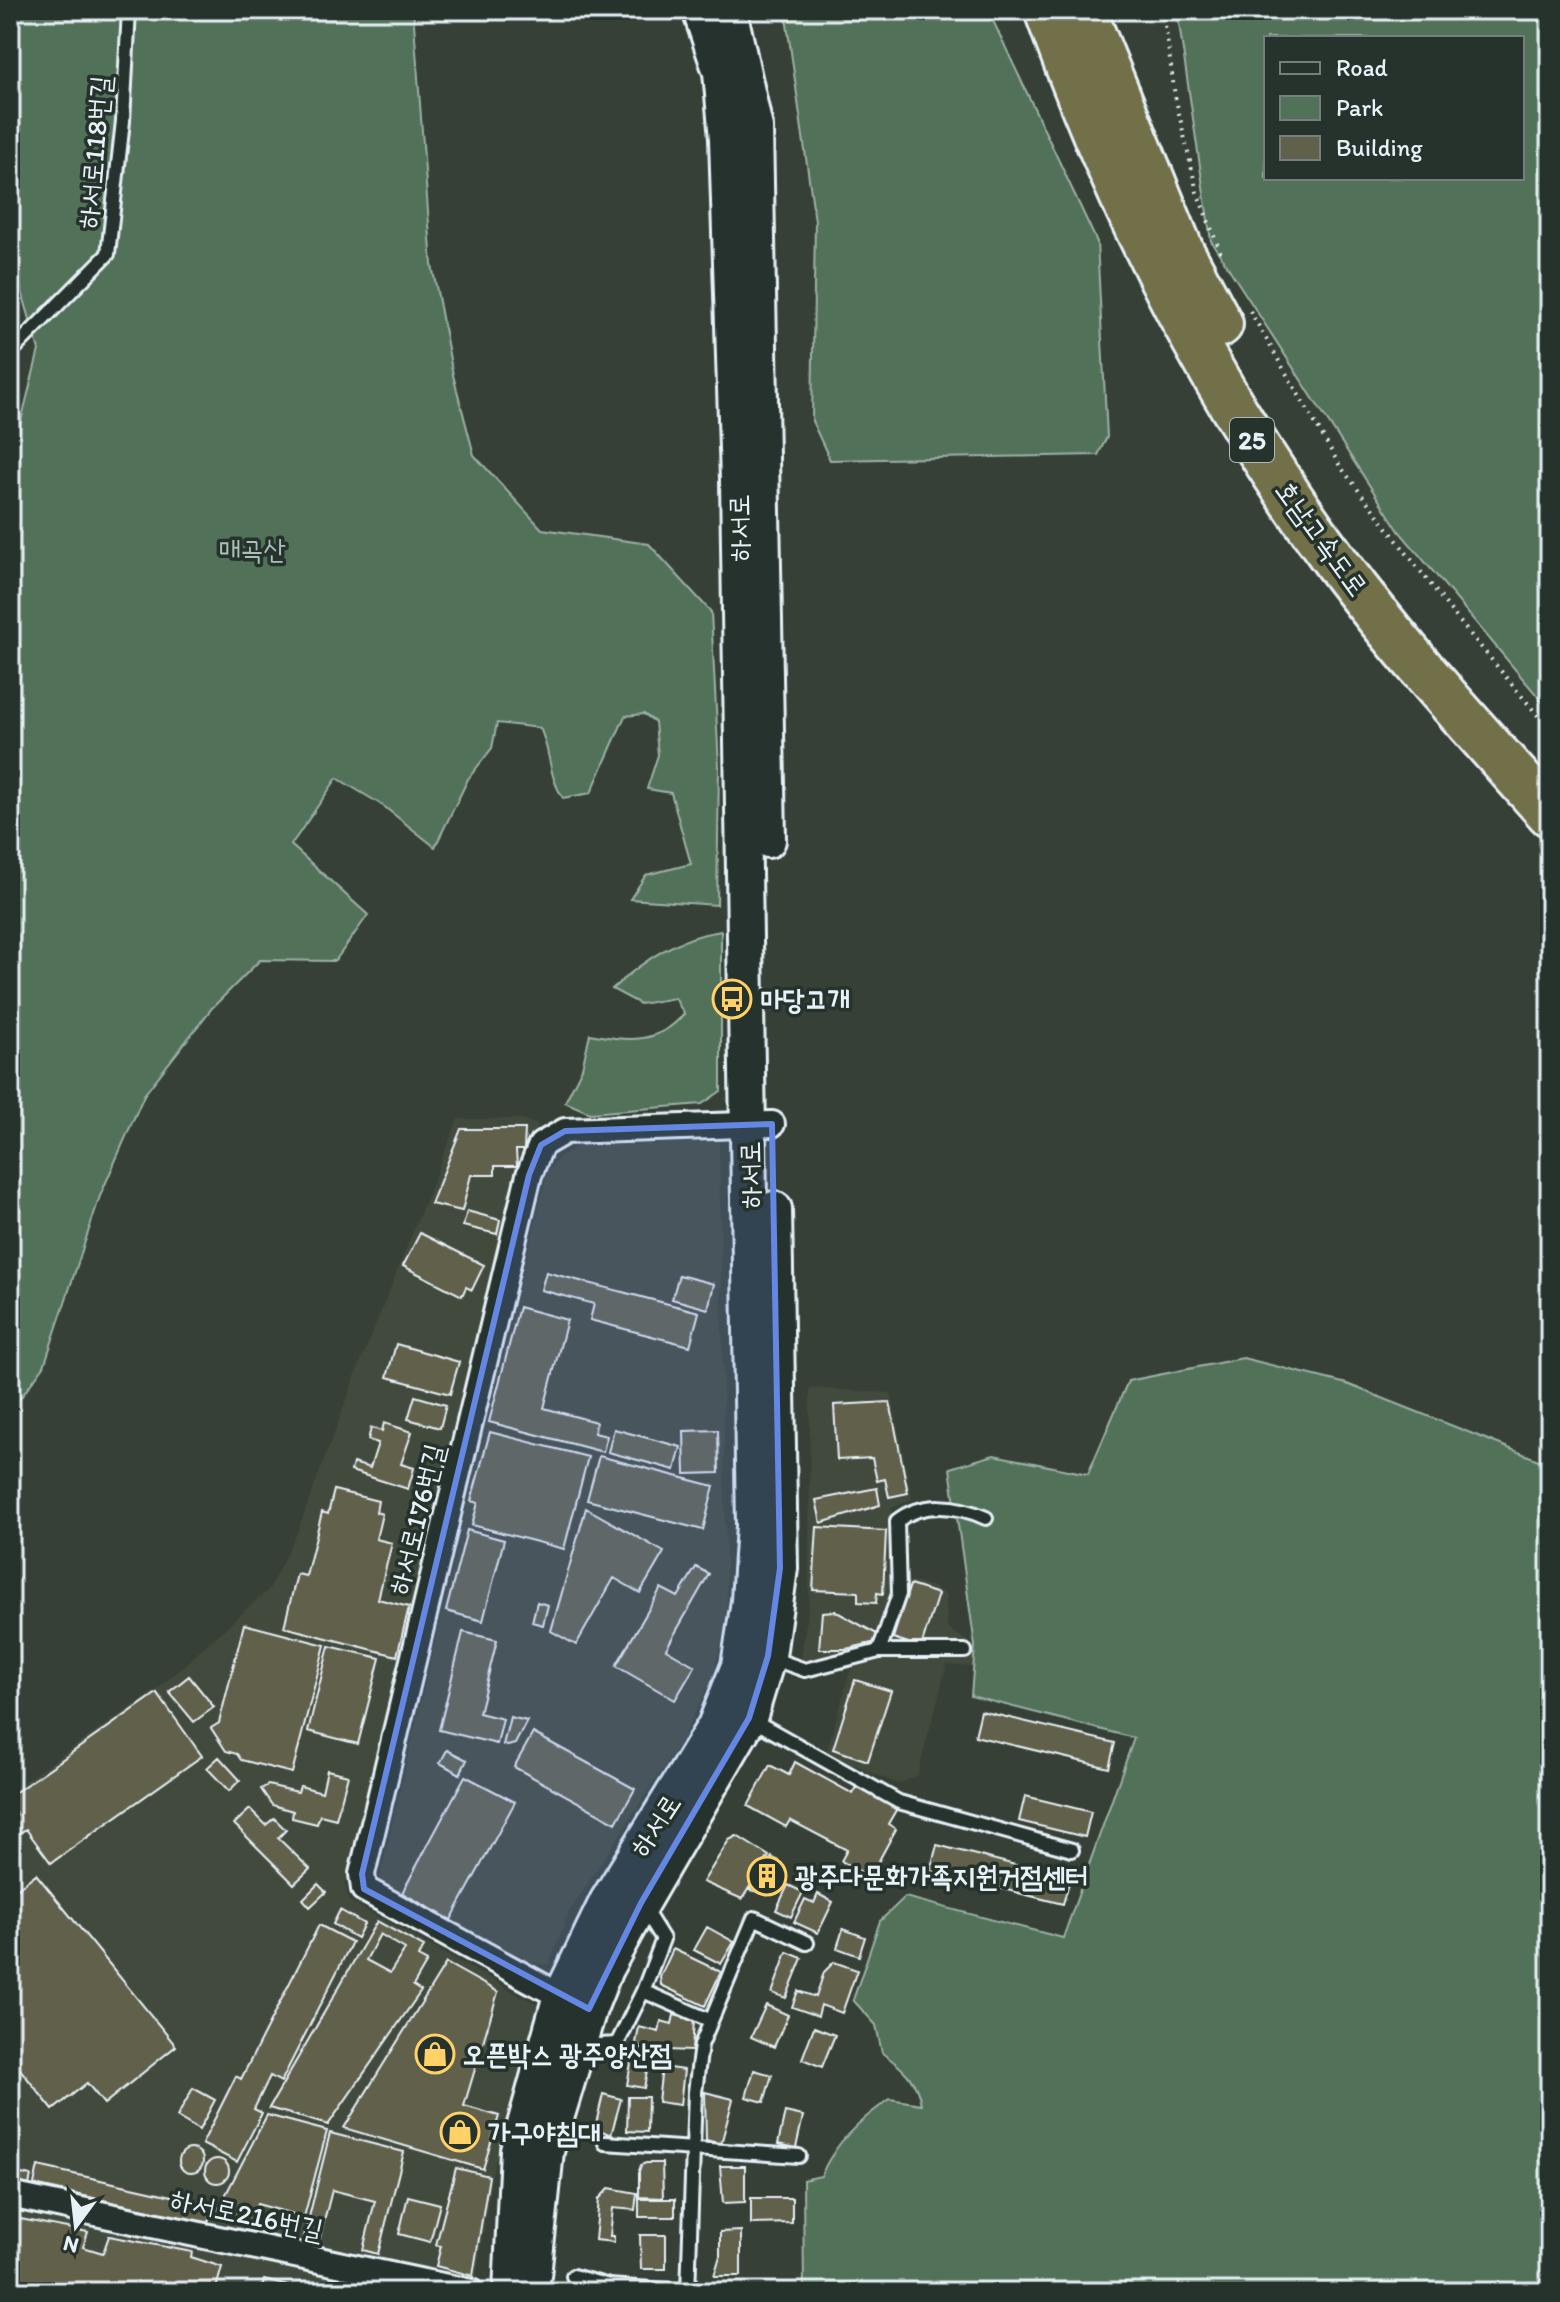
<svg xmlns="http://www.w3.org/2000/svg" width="1560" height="2302" font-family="Itim,'Poor Story',sans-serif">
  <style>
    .built { fill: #434a3c }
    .green { fill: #517159; stroke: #9cb1a8; stroke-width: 2; fill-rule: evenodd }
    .building { fill: #60604b; stroke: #e8f1f8; stroke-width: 2; fill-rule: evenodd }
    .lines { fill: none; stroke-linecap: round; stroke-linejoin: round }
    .lane-casing { stroke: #e8f1f8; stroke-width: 18 }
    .street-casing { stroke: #e8f1f8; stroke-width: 30 }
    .secondary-casing { stroke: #e8f1f8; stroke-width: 40 }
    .highway-casing { stroke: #e8f1f8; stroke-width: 50 }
    .path { stroke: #e8f1f8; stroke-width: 4; stroke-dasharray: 2 6; stroke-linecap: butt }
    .lane { stroke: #26332d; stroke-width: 12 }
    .street { stroke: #26332d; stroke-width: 24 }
    .secondary { stroke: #26332d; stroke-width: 34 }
    .highway { stroke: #71704a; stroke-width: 44 }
    .marked { fill: #6487e3; fill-opacity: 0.2; stroke: #6487e3; stroke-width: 6; stroke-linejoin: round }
    .labels { text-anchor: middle; stroke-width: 7; stroke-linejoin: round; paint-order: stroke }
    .shield { fill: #26332d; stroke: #aeb8bb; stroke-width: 2 }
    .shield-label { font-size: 26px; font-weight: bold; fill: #e8f1f8 }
    .street-label { font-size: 28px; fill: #e8f1f8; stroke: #26332d }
    .park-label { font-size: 28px; fill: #acbeb8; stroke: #26332d }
    .poi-label { font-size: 28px; font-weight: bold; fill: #e8f1f8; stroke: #26332d; text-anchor: start }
  </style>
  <rect width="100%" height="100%" fill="#374036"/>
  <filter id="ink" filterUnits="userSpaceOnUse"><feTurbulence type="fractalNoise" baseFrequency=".0125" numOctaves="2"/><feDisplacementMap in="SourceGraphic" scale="16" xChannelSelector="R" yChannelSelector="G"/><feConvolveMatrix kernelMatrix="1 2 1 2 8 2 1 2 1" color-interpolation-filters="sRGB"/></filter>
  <g filter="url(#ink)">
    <path class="built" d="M458 1119H522L538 1125 515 1173 381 1748 345 1884 349 1901 540 2006 492 2174 476 2281 10 2184V1791L156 1690 269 1589 298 1530 359 1366Z
      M719 1142 727 1619 713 1675 682 1739 569 1912 549 1965 525 1962 378 1885 488 1414 548 1170 560 1157 577 1146Z
      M810 1388 891 1393 912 1499 892 1508 890 1522 896 1579 932 1586 946 1595 947 1628 975 1646 973 1667 947 1665 917 1776 898 1784 826 1753 852 1665 885 1657 881 1644 808 1664 801 1659 809 1602Z
      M10 2211 415 2292H10Z"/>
    <path class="green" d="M10 10H413L432 265 453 375 474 455 542 529 649 544 711 612 719 767 717 905 630 899 646 875 691 864 671 793 647 789 658 755 655 722 644 714 625 716 591 793 563 798C548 776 551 751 540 728L497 723 492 748 468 779 435 847 382 805 337 778 291 845 368 915 335 961 260 960 212 1008 144 1095 100 1196 44 1366 10 1412V465L39 350 10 251Z
      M785 10H988L1097 242 1107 437 1098 455 830 460 812 421 815 221Z
      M1177 10H1550V711L1399 531 1211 241ZM1266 38H1522V178H1266Z
      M721 931V1091L702 1104 590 1113 565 1102 582 1068 590 1034C628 1041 657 1045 684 1014L675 998 640 1004 612 989C644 960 677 937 721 931Z
      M1243 1358 1347 1384 1546 1463 1550 1459V2292H804L803 2180 821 2176C834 2143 861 2119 890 2099L921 2104C917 2080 902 2067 882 2053L876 2025 853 2000 880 1921 905 1897 1063 1938 1134 1738 971 1696 975 1646 950 1468 994 1455 1088 1474 1128 1381Z"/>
    <path class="building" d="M461 1129H525L524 1150H516L517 1166H495V1175H471L462 1211 431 1204Z
      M467 1211 500 1220 497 1234 463 1226Z
      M420 1233 484 1265 472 1290 466 1287 462 1296 403 1266Z
      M546 1272 699 1312 690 1346 590 1320 594 1304 541 1290Z
      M679 1275 714 1284 708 1309 672 1299Z
      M519 1307 567 1320 544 1408 596 1422 594 1433 607 1436 603 1452 489 1422Z
      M396 1344 459 1362 450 1394 387 1377Z
      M415 1396 446 1405 440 1428 408 1419Z
      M890 1402 908 1493 889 1497 885 1479 877 1481 872 1458 837 1460 834 1405Z
      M384 1423 412 1432 401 1464 414 1468 408 1489 351 1471 353 1463 370 1468 378 1443 368 1440 371 1428 382 1431Z
      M614 1429 681 1447 675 1470 608 1452Z
      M718 1430 719 1473 685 1474 684 1431Z
      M490 1432 588 1457 564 1549 472 1525 478 1503 471 1501Z
      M599 1456 714 1486 703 1530 587 1500Z
      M877 1488 880 1505 821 1523 816 1500Z
      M334 1490 378 1501 376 1512 382 1514 376 1539 392 1543 378 1599 409 1607 397 1656 284 1627 297 1574 306 1576 322 1512 328 1514Z
      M586 1508 664 1552 640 1593 614 1578 576 1645 551 1631Z
      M817 1527 886 1531 883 1594 877 1593 876 1603 858 1602V1592L813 1590Z
      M467 1530 504 1540 483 1621 446 1611Z
      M696 1567 709 1574 666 1649 695 1666 675 1700 616 1666 661 1588 678 1597Z
      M910 1585 938 1594 921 1647 893 1638Z
      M537 1602 548 1605 543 1625 532 1622Z
      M835 1611 877 1634 876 1642 846 1649H819L822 1612Z
      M244 1624 325 1645 292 1773 241 1760 237 1754 226 1751 211 1728 219 1723Z
      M463 1632 497 1640 479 1713 503 1719 497 1744 439 1730Z
      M329 1646 380 1658 358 1744 308 1731Z
      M189 1676 214 1707 194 1722 169 1692Z
      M855 1680 891 1691 868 1761 833 1749Z
      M157 1693 202 1756 51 1863 26 1829 14 1837 10 1820 17 1815 10 1806V1796Z
      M981 1711 1115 1743 1109 1768 975 1736Z
      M510 1717 527 1721 515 1744 508 1746 503 1745Z
      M533 1733 635 1789 616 1823 514 1767Z
      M447 1750 467 1760 460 1774 440 1763Z
      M219 1757 240 1780 229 1791 207 1768Z
      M795 1762 853 1794 859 1784 899 1805 888 1824 896 1829 870 1877 841 1861 847 1850 790 1820 786 1827 748 1806 770 1765 789 1775Z
      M327 1770 348 1775 336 1819 320 1815 317 1824 292 1818 293 1811 272 1805 261 1789 268 1785 298 1792 300 1786 322 1792Z
      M465 1776 515 1802 451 1920 402 1893Z
      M1025 1796 1091 1812 1085 1837 1019 1821Z
      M250 1809 266 1825 274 1818 286 1830 278 1838 310 1869 294 1884 234 1824Z
      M737 1836 769 1856 742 1899 703 1882 729 1840Z
      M937 1845 1070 1879 1063 1904 930 1871Z
      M772 1857 778 1861 768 1894 750 1890Z
      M36 1874 176 2046 104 2104 87 2083 53 2110 10 2057V1894Z
      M318 1884 326 1892 310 1907 303 1899Z
      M788 1885 803 1892 791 1917 776 1910Z
      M818 1894 833 1902 818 1933 794 1922 805 1899 814 1903Z
      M340 1910 364 1924 357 1938 333 1924Z
      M377 1921 424 1947 418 1957 427 1962 413 1986 421 1991 328 2125 269 2108ZM380 1934 405 1949 390 1973 366 1960Z
      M319 1925 352 1942 281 2082 270 2076 254 2109 262 2113 237 2162 202 2144 236 2076 241 2079Z
      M707 1927 734 1942 721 1964 694 1950Z
      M843 1929 865 1937 859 1956 837 1948Z
      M673 1949 721 1972 705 2006 661 1985 660 1977Z
      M787 1952 802 1958 786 1998 772 1993Z
      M834 1962 857 1970 842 2013 821 2005 818 2016 792 2007 798 1991 816 1997 824 1972Z
      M446 1963 498 1992 464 2106 499 2116 483 2169 344 2128Z
      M766 2005 788 2015 774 2047 751 2037Z
      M674 2015 694 2020 692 2051 641 2049 636 2043 639 2027 659 2032 661 2021 672 2024Z
      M814 2027 835 2035 822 2067 802 2059Z
      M632 2057 649 2060 644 2088 627 2085Z
      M662 2067 684 2070 680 2105 658 2102Z
      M754 2070 772 2075 764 2102 746 2097Z
      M193 2088 215 2100 199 2130 177 2117Z
      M705 2092 733 2099 721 2144 706 2140Z
      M603 2094 621 2099 611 2135 595 2128Z
      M628 2097H648L647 2132 627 2131Z
      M785 2112 803 2116 796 2148 778 2144Z
      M267 2115 327 2131 304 2217 257 2204 251 2227 214 2217Z
      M330 2133 404 2152 378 2254 363 2250 375 2201 332 2190 319 2241 304 2237Z
      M179 2161a12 12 0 1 1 24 0a12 12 0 1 1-24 0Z
      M205 2171a12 12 0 1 1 24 0a12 12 0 1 1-24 0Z
      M646 2163H662L663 2198 639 2197V2171L641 2165Z
      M38 2166 212 2205 208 2223 34 2185Z
      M720 2166H745V2202L723 2203Z
      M456 2168 489 2176 473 2276 436 2266 441 2246 436 2245Z
      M16 2173 31 2176 29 2185 14 2181Z
      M609 2188 637 2193 635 2210 613 2208 610 2236H614V2242L595 2240 599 2199Z
      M408 2196 440 2204 430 2242 399 2234Z
      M751 2198H792V2223L751 2224Z
      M639 2199H675V2217H639Z
      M10 2217 88 2232 83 2247 103 2253 109 2236 192 2252 191 2257 222 2267 215 2292H10Z
      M741 2231V2276H714L720 2256V2232Z
      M640 2235H666V2269H641Z
      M264 2280 312 2292H261Z"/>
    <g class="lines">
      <defs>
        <path id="lane" d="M10 353 108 254 123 121 129 10
          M879 1651 899 1594 897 1521C923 1501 957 1505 986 1518
          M771 1658 805 1670 879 1651H965
          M751 1719 899 1802 1072 1850
          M643 1991 709 2020
          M579 2046 617 2044 643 1991 663 1939 643 1907
          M605 2143 799 2156
          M573 2276 609 2286 694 2292
          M688 2292 695 2092 701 2045 754 1918 807 1943"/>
        <path id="street" d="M575 2004 364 1889 362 1874 529 1175 541 1145 565 1131 772 1124
          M10 2195 471 2292"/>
        <path id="secondary" d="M729 10 755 128 768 840
          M533 2276 546 2151 589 2009 605 1969 641 1903 749 1718 768 1656 780 1568 774 1209
          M511 2292 518 2150 560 1999 607 1902 715 1726 739 1666 749 1601 754 1526 738 480 727 139 721 72 700 10"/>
        <path id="highway" d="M1047 10C1118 208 1212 395 1338 565 1403 652 1478 733 1550 814
          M1083 10 1181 251 1220 324"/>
      </defs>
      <use href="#lane" class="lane-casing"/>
      <use href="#street" class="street-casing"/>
      <use href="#secondary" class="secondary-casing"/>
      <use href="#highway" class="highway-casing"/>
      <path class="path" d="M1163 10 1175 96 1197 192 1222 256
        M1250 311 1340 466 1451 611 1550 730"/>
      <use href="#lane" class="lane"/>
      <use href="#street" class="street"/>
      <use href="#secondary" class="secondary"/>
      <use href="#highway" class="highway"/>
    </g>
  </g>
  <path class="marked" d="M772 1124 780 1568 768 1656 749 1718 641 1903 589 2009 364 1889 362 1874 529 1175 541 1145 565 1131Z"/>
  <defs>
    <symbol id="bus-ring" viewBox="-11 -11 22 22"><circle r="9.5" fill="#26332d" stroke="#ffd166" stroke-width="1.5"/><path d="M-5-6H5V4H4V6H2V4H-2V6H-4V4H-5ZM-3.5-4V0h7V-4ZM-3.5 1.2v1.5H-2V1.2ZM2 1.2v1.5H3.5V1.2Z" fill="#ffd166"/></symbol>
    <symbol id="building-ring" viewBox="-11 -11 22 22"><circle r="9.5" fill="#26332d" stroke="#ffd166" stroke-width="1.5"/><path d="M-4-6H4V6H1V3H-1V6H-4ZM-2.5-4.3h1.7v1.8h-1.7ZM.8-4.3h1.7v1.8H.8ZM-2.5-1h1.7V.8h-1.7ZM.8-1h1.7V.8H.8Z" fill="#ffd166"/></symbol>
    <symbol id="shop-ring" viewBox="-11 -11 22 22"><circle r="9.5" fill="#26332d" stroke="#ffd166" stroke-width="1.5"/><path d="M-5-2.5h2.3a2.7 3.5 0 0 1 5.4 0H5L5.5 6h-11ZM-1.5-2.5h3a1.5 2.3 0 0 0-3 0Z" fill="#ffd166"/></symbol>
  </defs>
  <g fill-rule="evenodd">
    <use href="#bus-ring" x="710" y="977" width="44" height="44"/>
    <use href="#building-ring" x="745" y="1854" width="44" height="44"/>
    <use href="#shop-ring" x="413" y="2032" width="44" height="44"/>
    <use href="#shop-ring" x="438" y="2110" width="44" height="44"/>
  </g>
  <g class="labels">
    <rect class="shield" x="1230" y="418" width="44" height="44" rx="6"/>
    <g class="shield-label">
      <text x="1252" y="449">25</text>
    </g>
    <g class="street-label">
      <text transform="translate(94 152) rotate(-85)" y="10">하서로118번길</text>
      <text transform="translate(739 528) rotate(-91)" y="10">하서로</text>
      <text transform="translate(1322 538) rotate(54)" y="10">호남고속도로</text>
      <text transform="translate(750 1175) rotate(-91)" y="10">하서로</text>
      <text transform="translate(416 1519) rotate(-76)" y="10">하서로176번길</text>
      <text transform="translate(655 1825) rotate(-57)" y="10">하서로</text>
      <text transform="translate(247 2214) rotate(12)" y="10">하서로216번길</text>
    </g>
    <g class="park-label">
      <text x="252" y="559">매곡산</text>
    </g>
    <g class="poi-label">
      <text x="760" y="1009">마당고개</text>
      <text x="795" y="1886">광주다문화가족지원거점센터</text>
      <text x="463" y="2064">오픈박스 광주양산점</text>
      <text x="488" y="2142">가구야침대</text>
    </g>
  </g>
  <rect width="1560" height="2302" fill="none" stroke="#26332d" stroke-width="40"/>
  <rect x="20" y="20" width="1520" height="2262" fill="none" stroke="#e8f1f8" stroke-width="3" filter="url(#ink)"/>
  <rect x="1264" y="36" width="260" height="144" fill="#26332d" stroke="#747f7e" stroke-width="2"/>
  <rect x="1280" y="62" width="40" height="12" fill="#26332d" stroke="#747f7e" stroke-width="2"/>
  <text x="1336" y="76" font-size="24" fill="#e8f1f8">Road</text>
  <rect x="1280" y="96" width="40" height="24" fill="#517159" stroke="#747f7e" stroke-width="2"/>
  <text x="1336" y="116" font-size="24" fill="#e8f1f8">Park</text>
  <rect x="1280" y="136" width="40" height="24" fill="#60604b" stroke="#747f7e" stroke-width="2"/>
  <text x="1336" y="156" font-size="24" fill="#e8f1f8">Building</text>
  <g transform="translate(76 2226) rotate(195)" stroke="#26332d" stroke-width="6" paint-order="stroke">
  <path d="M0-6L14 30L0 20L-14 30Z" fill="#e8f1f8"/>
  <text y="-12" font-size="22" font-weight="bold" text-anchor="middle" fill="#e8f1f8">N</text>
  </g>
</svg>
